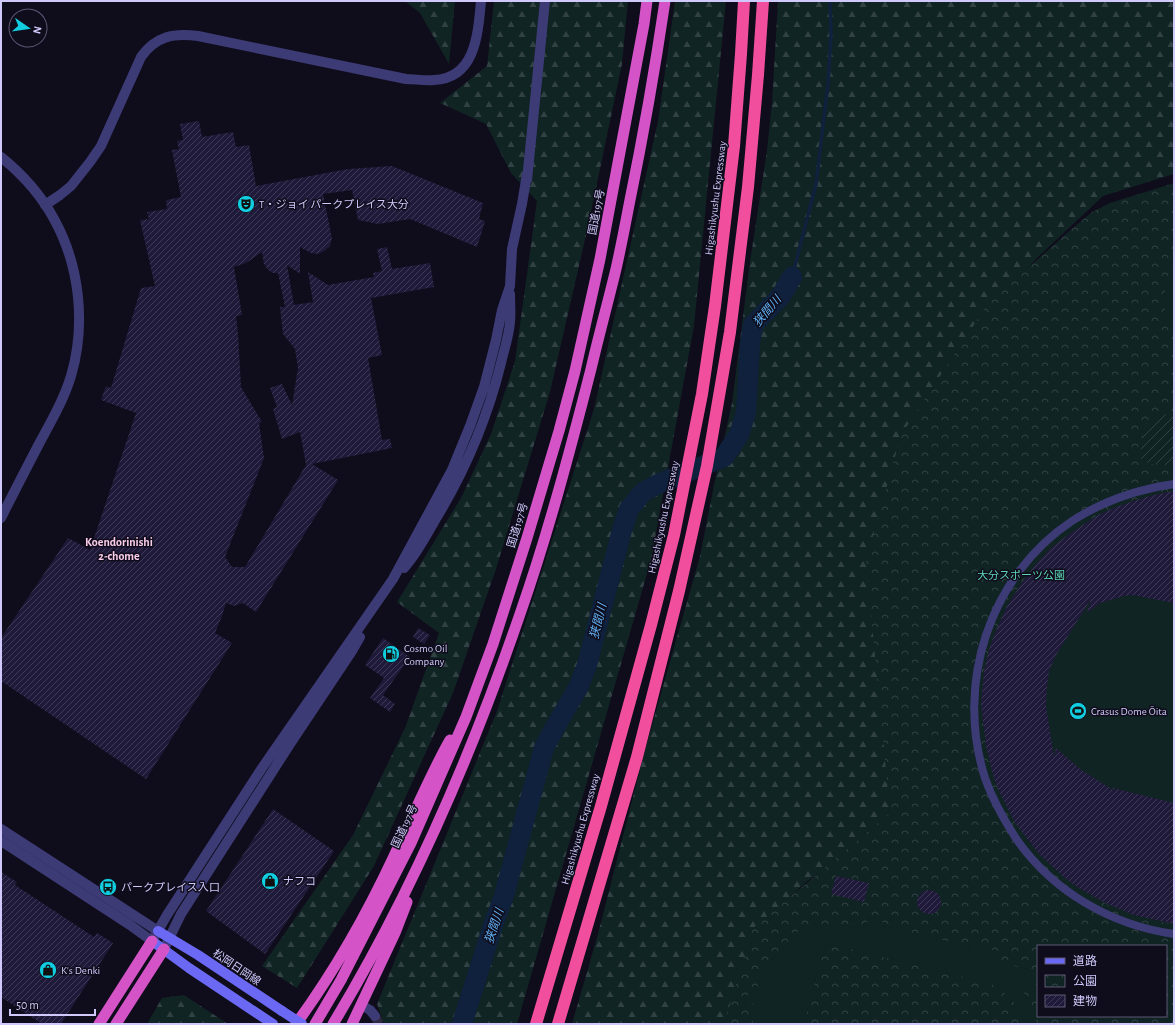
<svg xmlns="http://www.w3.org/2000/svg" width="1175" height="1025" font-family="'Alegreya Sans','Noto Sans JP',sans-serif">
  <style>
    .forest { fill: url(#forest-firs) }
    .park { fill: url(#park-crowns); fill-rule: evenodd }
    .garden { fill: url(#garden-furrows) }
    .pitch { fill: #102423 }
    .lines { fill: none; stroke-linecap: round; stroke-linejoin: round }
    .stream { stroke: #0f213d; stroke-width: 3.5 }
    .river { stroke: #0f213d; stroke-width: 20 }
    .building { fill: url(#building-hatch); fill-rule: evenodd }
    .minor-tunnel { stroke: #2c283d; stroke-width: 10; stroke-dasharray: 10 5; stroke-linecap: butt }
    .pedestrian { stroke: #3d3b76; stroke-width: 8 }
    .minor { stroke: #3d3b76; stroke-width: 10 }
    .tertiary { stroke: #3d3b76; stroke-width: 10 }
    .secondary { stroke: #6b69f3; stroke-width: 10 }
    .trunk { stroke: #d454c8; stroke-width: 11 }
    .motorway { stroke: #f14f9e; stroke-width: 12 }
    .secondary-bridge { stroke: #6b69f3; stroke-width: 10 }
    .labels { text-anchor: middle; stroke-width: 3; stroke-linejoin: round; paint-order: stroke }
    .street-label { font-size: 11px; fill: #cfcafb; stroke: #0f0c1b }
    .poi-label { font-size: 11px; fill: #cfcafb; stroke: #0f0c1b; text-anchor: start }
    .park-label { font-size: 11px; fill: #5dd4b5; stroke: #0f0c1b }
    .water-label { font-size: 12px; font-style: italic; fill: #60b0f3; stroke: #0f0c1b }
    .neighbourhood-label { font-size: 12px; font-weight: bold; fill: #fbccea; stroke: #0f0c1b }
  </style>
  <defs>
    <pattern id="forest-firs" width="22" height="20" patternUnits="userSpaceOnUse"><rect width="22" height="20" fill="#102423"/><path d="M5 1l3.5 6h-7zM16 11l3.5 6h-7z" fill="#324244"/></pattern>
    <pattern id="park-crowns" width="20" height="18" patternUnits="userSpaceOnUse"><rect width="20" height="18" fill="#102423"/><path d="M2 6a3 3 0 1 1 6 0M12 15a3 3 0 1 1 6 0" fill="none" stroke="#324244"/></pattern>
    <pattern id="garden-furrows" width="10" height="10" patternUnits="userSpaceOnUse"><rect width="10" height="10" fill="#102423"/><path d="M-1 1l2-2M0 10L10 0M9 11l2-2" fill="none" stroke="#324244"/></pattern>
    <pattern id="building-hatch" width="6" height="6" patternUnits="userSpaceOnUse"><rect width="6" height="6" fill="#201a3a"/><path d="M-1 1l2-2M0 6l6-6M5 7l2-2" fill="none" stroke="#3f3a57"/></pattern>
  </defs>
  <rect width="100%" height="100%" fill="#0f0c1b"/>
  <path class="forest" d="M405 1H455L449 64 420 13Z
    M494 1H628L622 64 587 231 550 392 496 569 453 693 374 866 297 988 262 966 353 835 405 728 439 633 397 602 461 498 491 434 515 361 537 201 511 173 486 124 440 103 487 66Z
    M675 1H726L694 326 651 560 517 1024H384L377 1004 497 711 594 409 658 121Z
    M778 1H1174V174L1103 196 1036 259 950 361 905 814 858 845 806 882 770 916 737 1024H572L598 934 645 750 700 556 714 485 732 403 750 262 767 150 772 103Z
    M184 995 228 1024H147L162 998Z"/>
  <path class="park" d="M1174 183V1024H724L753 928 890 813 866 561 901 435 987 305 1067 233 1092 212 1110 203ZM1038 946H1166V1016H1038Z"/>
  <path class="garden" d="M1163 414 1174 415V466L1152 464 1141 461V442L1146 424Z"/>
  <path class="pitch" d="M1174 258V325L1172 323 1162 303Z
    M1174 491V924C1092 914 1020 856 994 778 989 762 986 747 984 731 982 716 981 702 982 687 983 675 986 664 989 653 1002 607 1025 570 1062 540 1092 515 1135 495 1174 491Z
    M868 919 885 923 884 926 981 949 982 948 999 951 997 962 1038 972V978L1034 992 1021 989 1031 1003 1037 1024H1026C1020 1006 1008 994 992 984L834 945 824 947 804 1024H753L752 1013 753 1004 745 1002 746 995 754 996 762 974 773 958 786 948 791 934 817 925 834 924 866 929Z"/>
  <g class="lines">
    <path class="stream" d="M792 277 816 184 828 84 831 35 830 1"/>
    <path class="river" d="M462 1024 493 925 503 899 544 748 554 729 579 686 587 665 622 530 629 509 643 492 658 484 724 457 739 435 746 412 750 344 753 325 781 296 792 277"/>
  </g>
  <path class="building" d="M199 121 202 137 233 132 236 147 249 145 256 186 348 169 392 166 483 203 479 219 485 221 477 247 410 219 378 224 358 220 352 190 323 194 332 239 330 246 324 251 318 254 311 253 300 247V274L287 265 294 305 313 302 308 272 328 285 374 277 373 273 382 271 377 249 387 247 392 269 430 263 434 287 371 298 382 355 368 358 382 440 390 439 392 448 312 464 338 480 256 612 243 603 234 606 226 603 222 616 215 633 232 643 146 779 1 681V638L68 538 90 550 136 413 101 400 106 386 111 388 141 288 155 286 140 220 149 219 147 212 167 209 166 200 181 197 172 150 179 149 177 141 183 140 180 124ZM262 252 264 264 268 270 273 273H278L285 307H280L283 334 295 349 298 368 292 405 282 384 270 388 277 407 273 409 282 439 300 432 306 465 245 567H232L225 557 264 458 259 423 262 422 241 387 238 334 236 316 242 315 234 267 246 263Z
    M1174 491V603L1132 595 1124 596 1100 603 1087 613 1091 599 1056 655 1049 671 1047 687 1046 706 1054 757 1056 748 1080 769 1113 790V788L1174 803V924L1134 915 1105 903 1077 887 1065 878 1039 854 1015 823 1000 793 994 779 986 746 981 704 984 671 988 653 994 635 1007 606 1021 584 1036 564 1051 548 1069 534 1098 515 1116 507 1136 500 1153 495Z
    M418 628 430 635 424 644 413 637Z
    M383 638 410 657 383 695 395 704 390 712 370 698 384 678 365 665Z
    M273 809 334 851 265 954 206 911Z
    M1 872 17 882 15 885 94 937 97 933 113 943 61 1024H42L1 997Z
    M836 876 869 883 864 902 831 894Z
    M917 902a12 12 0 1 1 24 0a12 12 0 1 1-24 0Z"/>
  <g class="lines">
    <path class="minor-tunnel" d="M375 1016 379 1024"/>
    <path class="pedestrian" d="M1174 484C1138 489 1103 501 1072 521 989 576 955 684 985 778 993 801 1004 820 1017 840 1054 892 1111 925 1174 934"/>
    <path class="minor" d="M361 1005 370 1010 375 1016"/>
    <path class="tertiary" d="M1 157C22 174 41 195 54 219 80 266 86 325 71 376 64 399 52 420 40 442 27 467 14 492 1 518
      M527 180 545 1
      M45 205 60 195 71 186 90 162 101 146 141 57C156 36 173 33 198 36L406 79C415 79 424 81 434 80 476 78 478 33 481 1
      M404 568C416 555 425 538 434 522 464 473 487 420 501 363 504 350 509 336 510 322 511 313 510 303 510 294
      M1 829 158 931
      M1 841 130 925 152 941 167 915 262 768 393 579 452 470 470 426 484 387 496 340 502 310 510 286 512 249 522 204 527 174
      M164 949 181 914 290 744 352 651 360 637"/>
    <path class="secondary" d="M158 931 198 955 282 1011
      M152 941 189 968 273 1024"/>
    <path class="trunk" d="M99 1024 152 941
      M116 1024 164 949
      M296 1024C334 972 367 914 394 856 413 817 429 777 450 740
      M315 1024 341 980 411 843 466 717 493 644 527 538 559 431 575 371 600 259 644 24 647 1
      M333 1024C411 895 471 757 520 614 548 534 570 451 591 369 599 335 608 302 616 269 621 247 625 226 629 205 643 137 655 69 665 1
      M352 1024 395 933 407 902"/>
    <path class="motorway" d="M536 1024 601 806 651 625 674 535 702 394 715 306 734 146 741 54 744 1
      M558 1024 637 757 679 591 707 466 730 332 748 187 758 75 763 1"/>
    <path class="secondary-bridge" d="M282 1011 302 1024"/>
  </g>
  <defs>
    <symbol id="theatre-disc" viewBox="-11 -11 22 22"><circle r="9.5" fill="#11cde0" stroke="#0f0c1b"/><path d="M-5-5.5Q0-4 5-5.5V0Q5 5 0 6Q-5 5-5 0ZM-3.3-2.5H-1v1.5H-3.3ZM1-2.5H3.3v1.5H1ZM-2.8 1Q0 5.5 2.8 1Z" fill="#111"/></symbol>
    <symbol id="fuel-disc" viewBox="-11 -11 22 22"><circle r="9.5" fill="#11cde0" stroke="#0f0c1b"/><path d="M-5.5-6h7V0h2V4h1.3V-2.5L3-4.5l.8-.8L6-3V5H2.5V1h-1V6h-7ZM-4.2-4.7v3.2H.2V-4.7Z" fill="#111"/></symbol>
    <symbol id="stadium-disc" viewBox="-11 -11 22 22"><circle r="9.5" fill="#11cde0" stroke="#0f0c1b"/><path d="M0-5a6.5 5 0 1 0 0 10a6.5 5 0 1 0 0-10ZM-3.5-1.8h7v3.6h-7Z" fill="#111"/></symbol>
    <symbol id="shop-disc" viewBox="-11 -11 22 22"><circle r="9.5" fill="#11cde0" stroke="#0f0c1b"/><path d="M-5-2.5h2.3a2.7 3.5 0 0 1 5.4 0H5L5.5 6h-11ZM-1.5-2.5h3a1.5 2.3 0 0 0-3 0Z" fill="#111"/></symbol>
    <symbol id="bus-disc" viewBox="-11 -11 22 22"><circle r="9.5" fill="#11cde0" stroke="#0f0c1b"/><path d="M-5-6H5V4H4V6H2V4H-2V6H-4V4H-5ZM-3.5-4V0h7V-4ZM-3.5 1.2v1.5H-2V1.2ZM2 1.2v1.5H3.5V1.2Z" fill="#111"/></symbol>
  </defs>
  <g fill-rule="evenodd">
    <use href="#theatre-disc" x="236" y="194" width="20" height="20"/>
    <use href="#fuel-disc" x="381" y="644" width="20" height="20"/>
    <use href="#stadium-disc" x="1068" y="701" width="20" height="20"/>
    <use href="#shop-disc" x="260" y="871" width="20" height="20"/>
    <use href="#bus-disc" x="98" y="877" width="20" height="20"/>
    <use href="#shop-disc" x="38" y="960" width="20" height="20"/>
  </g>
  <g class="labels">
    <g class="street-label">
      <text transform="translate(715 198) rotate(-83)" y="4">Higashikyushu Expressway</text>
      <text transform="translate(596 212) rotate(-79)" y="4">国道197号</text>
      <text transform="translate(663 517) rotate(-78)" y="4">Higashikyushu Expressway</text>
      <text transform="translate(517 525) rotate(-73)" y="4">国道197号</text>
      <text transform="translate(404 826) rotate(-65)" y="4">国道197号</text>
      <text transform="translate(580 829) rotate(-74)" y="4">Higashikyushu Expressway</text>
      <text transform="translate(237 967) rotate(34)" y="4">松岡日岡線</text>
    </g>
    <g class="poi-label">
      <text x="259" y="208">T・ジョイ パークプレイス大分</text>
      <text x="404" y="652">Cosmo Oil<tspan x="404" dy="13">Company</tspan></text>
      <text x="1091" y="715">Crasus Dome Ōita</text>
      <text x="283" y="885">ナフコ</text>
      <text x="121" y="891">パークプレイス入口</text>
      <text x="61" y="974">K's Denki</text>
    </g>
    <g class="park-label">
      <text x="1021" y="579">大分スポーツ公園</text>
    </g>
    <g class="water-label">
      <text transform="translate(767 311) rotate(-50)" y="4">狭間川</text>
      <text transform="translate(598 621) rotate(-76)" y="4">狭間川</text>
      <text transform="translate(494 926) rotate(-72)" y="4">狭間川</text>
    </g>
    <g class="neighbourhood-label">
      <text x="119" y="546">Koendorinishi<tspan x="119" dy="14">2-chome</tspan></text>
    </g>
  </g>
  <rect width="1175" height="1025" fill="none" stroke="#cfcafb" stroke-width="4"/>
  <rect x="1037" y="945" width="130" height="72" fill="#0f0c1b" stroke="#5c5875"/>
  <rect x="1045" y="958" width="20" height="6" fill="#6b69f3" stroke="#5c5875"/>
  <text x="1073" y="965" font-size="12" fill="#cfcafb">道路</text>
  <rect x="1045" y="975" width="20" height="12" fill="url(#park-crowns)" stroke="#5c5875"/>
  <text x="1073" y="985" font-size="12" fill="#cfcafb">公園</text>
  <rect x="1045" y="995" width="20" height="12" fill="url(#building-hatch)" stroke="#5c5875"/>
  <text x="1073" y="1005" font-size="12" fill="#cfcafb">建物</text>
  <g transform="translate(28 28) rotate(103)"><circle r="19" fill="#0f0c1b" stroke="#5c5875"/>
  <path d="M0-3L7 15L0 10L-7 15Z" fill="#11cde0"/>
  <text y="-6" font-size="11" font-weight="bold" text-anchor="middle" fill="#cfcafb">N</text>
  </g>
  <path d="M10 1009v6h85v-6" fill="none" stroke="#cfcafb" stroke-width="2"/>
  <text x="16" y="1009" font-size="12" fill="#cfcafb" stroke="#0f0c1b" stroke-width="3" paint-order="stroke">50 m</text>
</svg>
